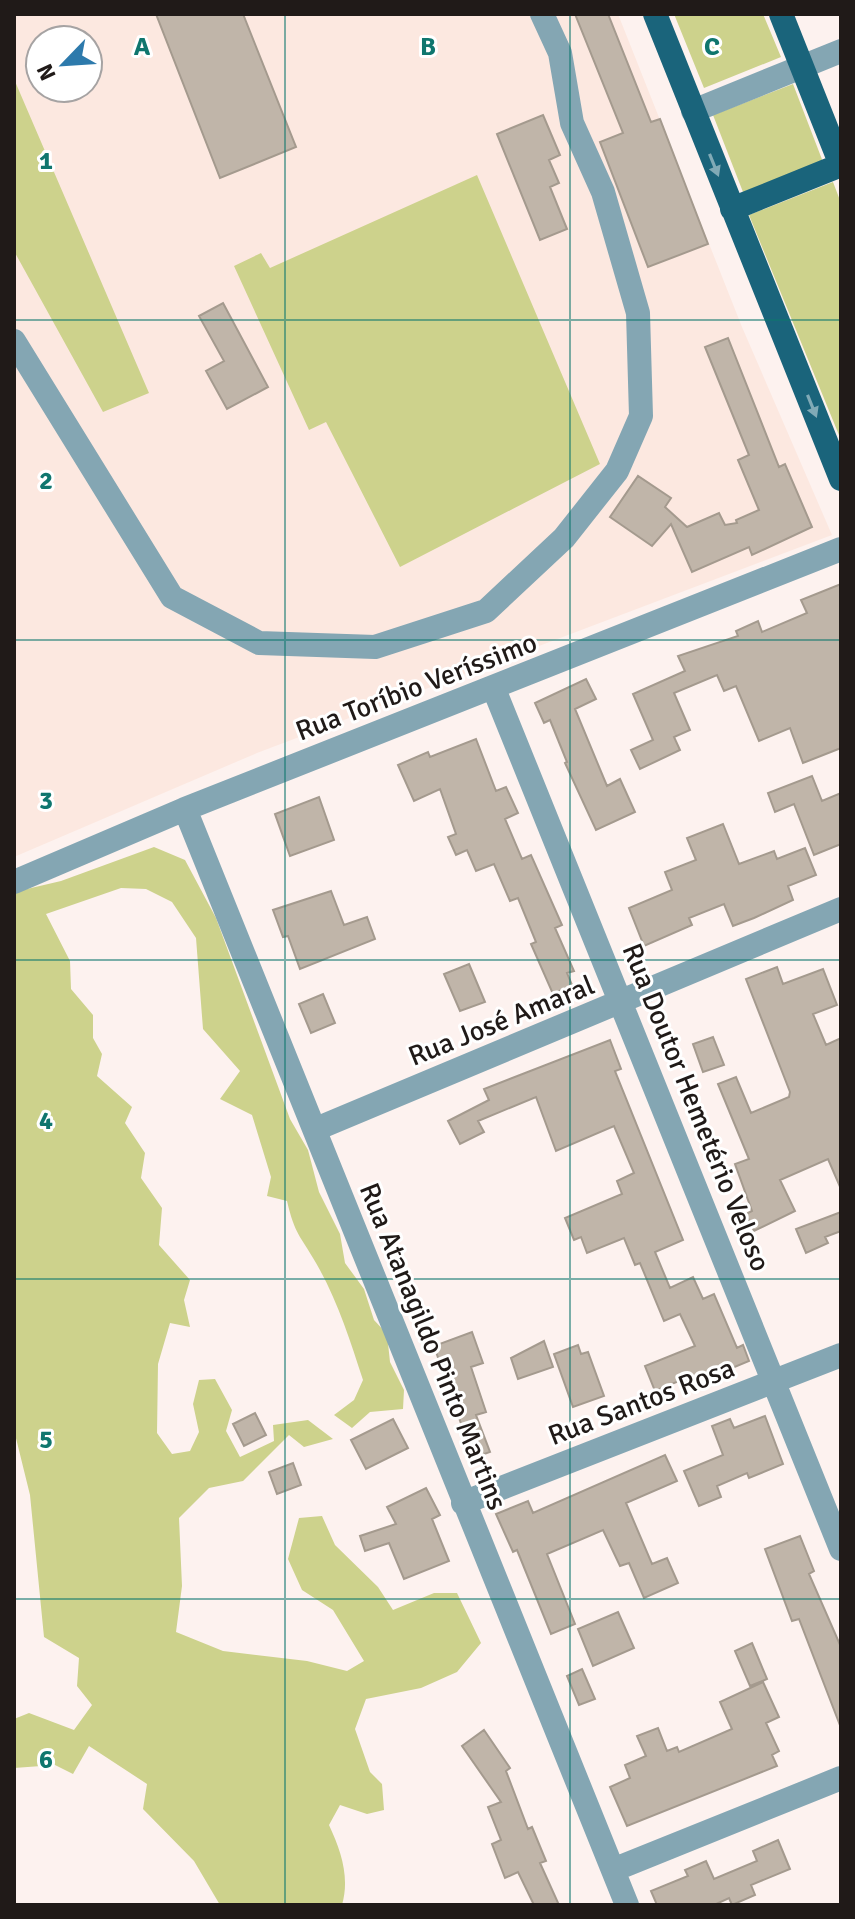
<svg xmlns="http://www.w3.org/2000/svg" width="855" height="1919" font-family="Signika,sans-serif">
  <style>
    .built { fill: #fce8e0; fill-rule: evenodd }
    .green { fill: #cdd28c }
    .building { fill: #c0b5a9; stroke: #a49a8e; stroke-width: 2 }
    .lines { fill: none; stroke-linecap: round; stroke-linejoin: round }
    .minor { stroke: #84a6b3; stroke-width: 24 }
    .major { stroke: #1a647b; stroke-width: 24 }
    .oneway { fill: #81aab6 }
    .grid { fill: none; stroke: #0f766e; stroke-width: 2; stroke-opacity: 0.55 }
    .labels { text-anchor: middle; stroke-width: 6; stroke-linejoin: round; paint-order: stroke }
    .street-label { font-size: 28px; fill: #201a18; stroke: #fff }
    .grid-label { font-size: 26px; text-anchor: middle; font-weight: bold; fill: #0f766e; stroke: #fff; stroke-width: 6; stroke-linejoin: round; paint-order: stroke }
  </style>
  <rect width="100%" height="100%" fill="#fdf2ef"/>
  <path class="built" d="M14 14H618L742 327 832 535 257 753 14 857ZM40 40H88V88H40Z"/>
  <path class="green" d="M674 14H763L781 57 704 88Z
    M14 79 149 393 103 412 14 251Z
    M793 84 823 162 743 192 713 115Z
    M477 175 600 464 400 567 326 422 309 430 234 266 261 253 270 268Z
    M833 182 841 203V440L749 215Z
    M154 847 185 860 216 918 290 1119 308 1150 319 1192 340 1234 345 1263 364 1289 374 1320 387 1334 390 1362 404 1390 403 1409 370 1412 352 1428 334 1415 354 1400 363 1380C350 1340 337 1299 316 1263 300 1235 295 1235 287 1201L267 1196 271 1177 252 1115 220 1099 240 1071 203 1029 196 938 172 902 146 889 121 888 46 914 70 961 71 989 93 1015V1038L102 1054 97 1076 132 1107 125 1123 145 1153 141 1178 162 1208 159 1245 190 1280 184 1300 190 1327 170 1323 158 1364 157 1433 172 1454 190 1451 199 1432 193 1404 199 1380 215 1379 232 1410 226 1431 240 1457 274 1441 273 1425 308 1420 333 1439 304 1447 289 1435 243 1481 209 1488 179 1518 182 1586 176 1632 223 1651 307 1661 347 1671 364 1661 333 1610 302 1590 288 1559 299 1518 322 1516 335 1545 378 1587 393 1610 434 1593H457L481 1643 457 1672 421 1688 366 1699 355 1729 370 1772 382 1784 384 1810 367 1814 340 1805 329 1825C341 1851 350 1877 342 1905H220L194 1861 143 1809 147 1784 89 1746 73 1774 55 1765 14 1768V1719L29 1713 74 1730 92 1705 77 1686 79 1658 44 1637 30 1495 14 1430V892L61 881Z"/>
  <path class="building" d="M156 14H243L296 147 220 178Z
    M575 14H608L651 122 660 119 708 244 648 267 600 142 623 133Z
    M543 115 560 155 549 160 559 183 550 187 567 229 540 240 497 134Z
    M223 303 268 387 227 409 206 371 224 361 199 316Z
    M728 338 779 467 785 464 812 527 752 555 749 547 692 572 671 524 652 546 610 517 638 476 671 498 665 507 687 527 719 513 725 525 737 523 736 520 759 510 738 460 749 455 705 347Z
    M841 584V748L803 763 790 728 759 741 736 686 724 691 717 675 674 693 690 730 674 737 680 750 640 769 631 750 653 740 633 694 685 671 678 656 738 636 736 631 758 621 762 632 807 613 801 600Z
    M586 679 596 699 575 709 607 786 620 779 635 812 596 830 565 763 567 762 550 720 544 723 535 703Z
    M476 739 496 791 506 787 518 813 505 819 522 859 531 855 562 925 555 928 574 971 567 973 572 985 553 994 531 944 536 942 518 898 510 901 494 864 476 871 467 850 456 855 448 837 456 834 440 789 414 801 398 765 428 752 430 757Z
    M812 776 822 801 841 793V844L814 855 794 804 775 812 768 793Z
    M319 797 334 840 290 856 275 814Z
    M723 824 739 864 774 851 777 859 805 848 816 875 788 886 793 900 754 918 733 926 724 904 689 918 692 925 644 946 629 908 672 890 665 872 696 860 687 838Z
    M331 891 344 925 367 917 375 939 300 969 288 936 283 937 273 910Z
    M469 964 485 1002 460 1011 444 974Z
    M777 967 783 984 823 969 837 1005 813 1014 826 1045 841 1038V1189L828 1159 780 1180 795 1211 754 1231 746 1214 752 1211 735 1164 749 1159 718 1084 736 1077 751 1113 789 1097 790 1092 746 979Z
    M323 994 335 1023 311 1033 299 1004Z
    M713 1037 724 1065 703 1072 693 1044Z
    M610 1040 621 1069 615 1071 683 1240 655 1252 670 1288 693 1277 703 1299 714 1294 737 1348 743 1345 749 1361 708 1378 688 1384 686 1378 655 1391 645 1366 695 1346 680 1314 664 1321 640 1263 635 1265 624 1238 587 1253 581 1237 574 1240 565 1218 622 1194 617 1181 634 1173 614 1126 556 1151 536 1097 478 1121 484 1132 460 1144 448 1121 489 1100 484 1089Z
    M841 1212V1231L825 1237 828 1243 806 1253 796 1229Z
    M472 1332 483 1363 471 1367 486 1412 476 1415 490 1452 473 1458 434 1346Z
    M544 1341 553 1367 518 1379 511 1358Z
    M578 1345 581 1354 588 1352 604 1396 573 1407 554 1354Z
    M255 1413 266 1435 244 1446 233 1424Z
    M765 1416 783 1464 749 1478 747 1473 717 1486 721 1497 699 1506 684 1471 723 1455 712 1426 730 1419 734 1428Z
    M393 1419 408 1448 366 1469 351 1440Z
    M665 1455 677 1481 626 1503 652 1564 667 1558 678 1583 644 1598 629 1563 620 1566 603 1530 547 1554 575 1624 551 1634 517 1550 513 1552 496 1514 528 1501 533 1513Z
    M293 1463 301 1485 277 1494 269 1472Z
    M426 1488 440 1515 432 1519 449 1561 404 1579 389 1543 365 1551 360 1536 396 1524 387 1507Z
    M800 1536 814 1571 809 1574 841 1647V1728L799 1619 792 1621 765 1549Z
    M618 1612 634 1648 593 1666 578 1629Z
    M752 1643 767 1679 750 1686 735 1651Z
    M582 1669 595 1699 579 1705 567 1676Z
    M763 1682 779 1717 766 1723 779 1751 772 1755 777 1766 627 1826 610 1787 630 1778 625 1765 646 1756 637 1736 658 1728 667 1751 677 1747 679 1752 732 1729 720 1702Z
    M484 1730 510 1768 506 1771 528 1829 532 1827 546 1861 540 1863 559 1905H534L518 1872 505 1878 492 1844 501 1840 488 1807 501 1802 462 1746Z
    M778 1840 790 1869 751 1885 755 1895 732 1905 729 1898 714 1905H657L651 1891 688 1876 685 1870 706 1861 714 1879 757 1861 753 1851Z"/>
  <g class="lines">
    <path class="minor" d="M693 111 841 51
      M14 341 172 597 259 643 375 647 486 611 564 538 617 471 641 416 638 313 603 192 572 123 560 53 542 14
      M494 689 841 1549
      M185 809 627 1905
      M14 882 185 809 841 549
      M316 1129 841 909
      M463 1503 841 1355
      M613 1870 841 1778"/>
    <path class="major" d="M655 14 841 479
      M781 14 841 165
      M732 209 841 165"/>
  </g>
  <defs><path id="oneway-solid" d="M-6-.8H1V-3.2L6.5 0L1 3.2V.8H-6Z" transform="scale(2)"/></defs>
  <g class="oneway">
    <use href="#oneway-solid" transform="translate(714 165) rotate(68)"/>
    <use href="#oneway-solid" transform="translate(812 406) rotate(68)"/>
  </g>
  <path class="grid" d="M285 14V1905M570 14V1905M14 320H841M14 640H841M14 960H841M14 1279H841M14 1599H841"/>
  <g class="labels">
    <g class="street-label">
      <text transform="translate(416 686) rotate(-21)" y="10">Rua Toríbio Veríssimo</text>
      <text transform="translate(501 1020) rotate(-22)" y="10">Rua José Amaral</text>
      <text transform="translate(697 1107) rotate(68)" y="10">Rua Doutor Hemetério Veloso</text>
      <text transform="translate(434 1346) rotate(68)" y="10">Rua Atanagildo Pinto Martins</text>
      <text transform="translate(641 1401) rotate(-21)" y="10">Rua Santos Rosa</text>
    </g>
  </g>
  <g class="grid-label">
    <text x="142" y="55">A</text>
    <text x="428" y="55">B</text>
    <text x="712" y="55">C</text>
    <text x="46" y="169">1</text>
    <text x="46" y="489">2</text>
    <text x="46" y="809">3</text>
    <text x="46" y="1129">4</text>
    <text x="46" y="1448">5</text>
    <text x="46" y="1768">6</text>
  </g>
  <rect width="855" height="1919" fill="none" stroke="#201a18" stroke-width="32"/>
  <g transform="translate(64 64) rotate(245)"><circle r="38" fill="#ffffff" stroke="#a6a3a3" stroke-width="2"/>
  <path d="M0-6L14 30L0 20L-14 30Z" fill="#2d7aac"/>
  <text y="-12" font-size="22" font-weight="bold" text-anchor="middle" fill="#201a18">N</text>
  </g>
</svg>
